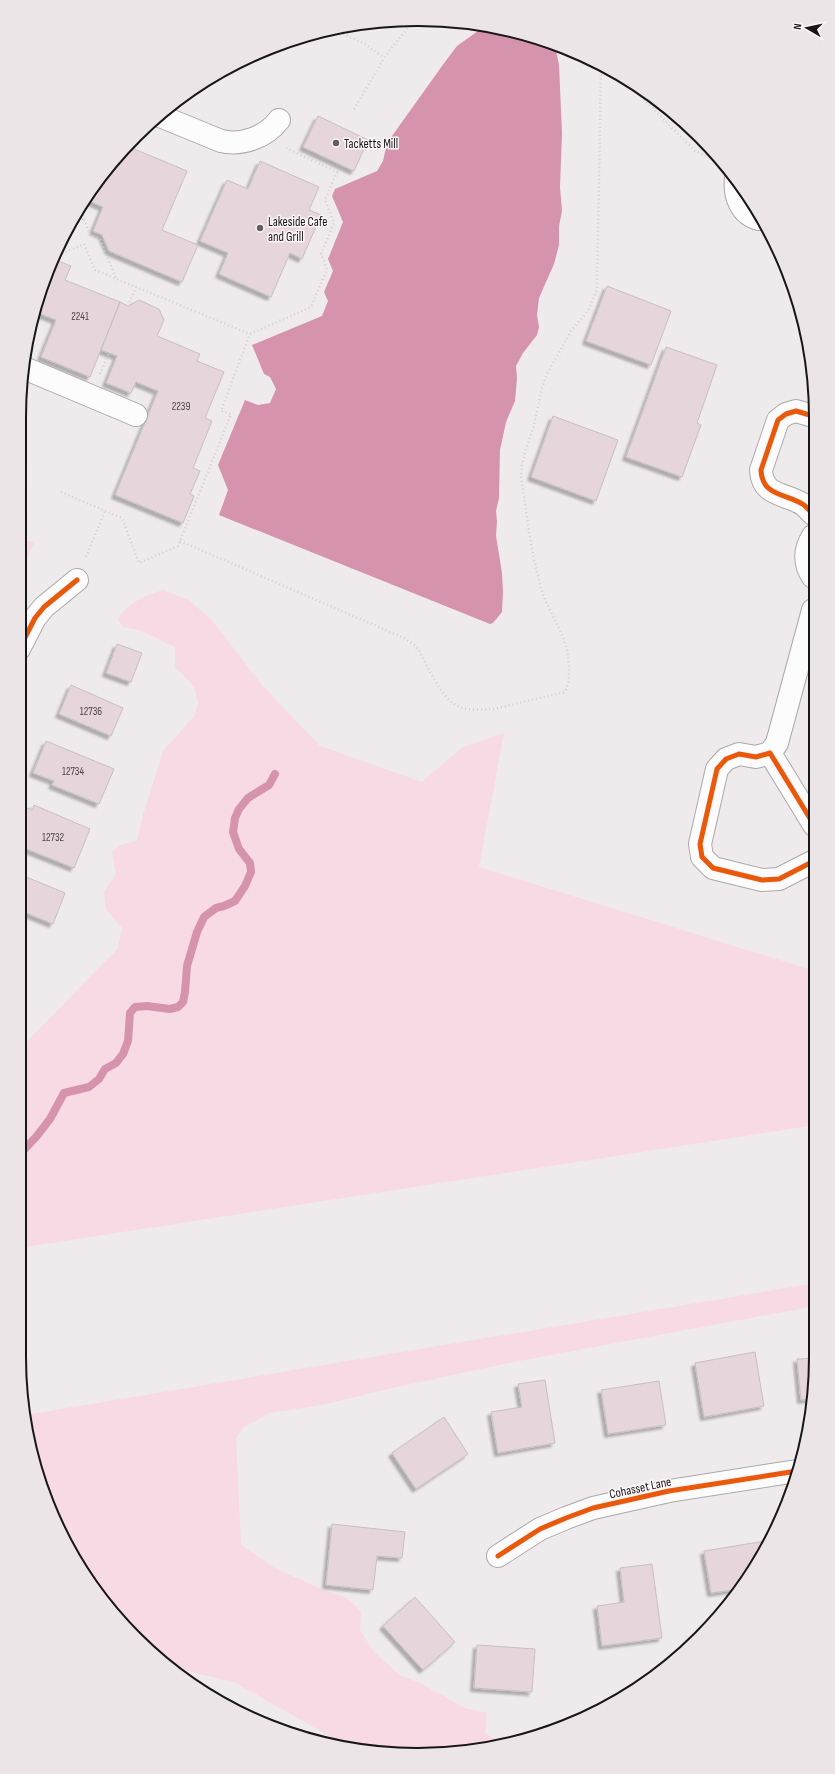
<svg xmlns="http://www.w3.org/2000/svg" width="835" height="1774" font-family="'Sofia Sans Condensed',sans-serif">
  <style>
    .green { fill: #f7dae4 }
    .water { fill: #d693ae }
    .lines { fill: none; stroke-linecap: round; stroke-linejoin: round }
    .stream { stroke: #d693ae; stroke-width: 8 }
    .building { fill: #e7d5dc; stroke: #c4c1c2; filter: url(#shadow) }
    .minor-casing { stroke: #aca9aa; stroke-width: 24 }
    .path { stroke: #d1d0d1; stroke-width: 2.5; stroke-dasharray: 1 3; stroke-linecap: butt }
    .minor { stroke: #fdfcfc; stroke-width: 22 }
    .cycleway-casing { stroke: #fef7f9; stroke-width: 8 }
    .cycleway { stroke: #e8590c; stroke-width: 5 }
    .poi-dot { fill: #636062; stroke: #fef7f9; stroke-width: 1.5 }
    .labels { text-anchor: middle; stroke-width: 3; stroke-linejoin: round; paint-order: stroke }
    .number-label { font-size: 11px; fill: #4c4648 }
    .poi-label { font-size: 13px; fill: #181617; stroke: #fef7f9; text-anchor: start }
    .street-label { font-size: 13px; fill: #181617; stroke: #fef7f9 }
    .rim { fill: none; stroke: #181617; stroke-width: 2 }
  </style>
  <defs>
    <filter id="shadow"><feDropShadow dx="-3.5" dy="3.5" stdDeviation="1" flood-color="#0004"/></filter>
  </defs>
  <rect width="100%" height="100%" fill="#efeaec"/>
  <path class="green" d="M27 541H35L19 576V550Z
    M163 590 189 600 212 620 261 684 320 746 422 782 463 747 504 733 479 867 815 971V1125L19 1248V1050L118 948 122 928 106 909 104 892 116 874 112 852 120 845 137 841 143 815 163 751 195 715 198 703 194 687 175 667V647L139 630 123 627 118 619C130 602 143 596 163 590Z
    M816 1283V1306L508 1363 379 1391 326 1404 270 1413 244 1427 236 1438 241 1545 273 1567 321 1589 347 1598 361 1611 360 1630 374 1652 400 1675 422 1684 465 1708 487 1713 485 1733 503 1744 470 1752 392 1754 352 1749 236 1683 168 1666 155 1656 101 1599 72 1556 40 1485 27 1434 25 1415Z"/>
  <path class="water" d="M485 26 495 27 555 45 559 65 562 133 560 187 562 211 559 226V245L554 264 539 298 537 315 539 327 537 335 523 353 516 366 517 378 515 401 506 422 500 450 499 498 496 511 497 521 496 536 502 573 503 592 502 612 493 623 490 624 219 515 228 490 218 465 245 400 258 405 270 403 276 389 270 377 264 374 252 345 322 316 328 301 324 292 333 271 328 259 343 222 332 196 335 189 377 171 383 161 387 143 442 66 457 46Z"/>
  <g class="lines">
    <path class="stream" d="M19 1155 36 1137 50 1119 64 1093 89 1087 99 1079 105 1069 116 1063 123 1054 128 1041 130 1013 135 1007 147 1006 170 1009 178 1007 183 1002 185 992 187 966 197 932 204 917 216 908 224 906 235 901 245 886 251 872 250 863 239 849 233 832 235 818 239 809 248 798 269 785 275 774"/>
  </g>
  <path class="building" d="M318 116 368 140 354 171 303 147Z
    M127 146 187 171 162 230 198 245 182 282 109 251 102 235 93 231 103 207 85 199Z
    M260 161 319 187 309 210 321 215 302 259 290 253 271 297 219 274 228 253 200 241 227 180 248 189Z
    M53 259 71 266 65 280 120 302 90 377 41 357 56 320 35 312Z
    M607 286 671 311 651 365 586 341Z
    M139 300 159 309 164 320 157 336 200 354 197 361 224 372 205 418 212 421 193 468 200 471 190 494 194 496 183 523 115 495 158 391 136 382 131 393 106 383 117 356 101 350 120 302 128 306Z
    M666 347 717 365 697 423 701 425 682 477 626 457Z
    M553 416 618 440 596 501 531 477Z
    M117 644 142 653 131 682 106 673Z
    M71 685 123 708 111 736 59 714Z
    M46 741 114 769 99 804 52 785 54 781 33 773Z
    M19 805 33 810 34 805 90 829 74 868 19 846Z
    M19 874 65 893 53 924 19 910Z
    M19 951 25 955 19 964Z
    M755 1352 764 1406 704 1417 695 1363Z
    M816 1358 812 1399 801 1400 797 1359Z
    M545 1380 555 1443 498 1453 491 1412 522 1407 518 1384Z
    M659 1381 666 1425 608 1434 601 1390Z
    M444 1417 468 1454 416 1489 392 1453Z
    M332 1524 405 1532 402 1558 377 1556 373 1590 326 1585Z
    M765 1541 766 1546 749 1578 740 1589 711 1593 704 1551Z
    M652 1564 662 1638 602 1646 597 1606 624 1602 620 1568Z
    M415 1597 455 1642 423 1670 383 1626Z
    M477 1645 535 1649 532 1692 474 1688Z"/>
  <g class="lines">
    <defs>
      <path id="minor" d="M160 116 221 141C242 146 266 137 279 120
        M736 179C734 196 741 215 759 219
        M24 368 136 415
        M813 416 796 411 786 414 778 420 761 470C762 497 787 493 804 505 807 508 810 511 813 514
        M813 536C804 550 804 564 813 577
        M19 649 35 618 44 607 77 580
        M770 753 777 743 813 610
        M814 825 770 753 756 757 739 754 726 759 717 769 700 844 702 857 713 868 762 880 779 879 814 861
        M498 1556 540 1529 566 1518 593 1508 669 1491 797 1471"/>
    </defs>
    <use href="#minor" class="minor-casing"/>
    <path class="path" d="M332 29 365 44 384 58
      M627 82 695 151 719 161
      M354 109 386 55 415 19
      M80 208 90 235 100 239 116 278
      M71 224 84 219
      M55 255 56 256 84 244 95 270 250 334
      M128 306 136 287
      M100 374 109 353
      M61 492 122 518 139 563 178 546 231 414 221 411 250 334 311 307 327 269 321 254 334 223 325 200 337 172 286 148
      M180 541 404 638 414 645 419 651C428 667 442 700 460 707 470 711 483 709 494 709L565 692C570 682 570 667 568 656 565 634 550 614 543 594 531 556 527 515 521 476L522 465 526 449 534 425 542 388 547 374 571 331 588 311 597 290 601 67
      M86 557 105 511"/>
    <use href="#minor" class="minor"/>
    <defs>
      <path id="cycleway" d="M813 416 796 411 786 414 778 420 761 470C762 497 787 493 804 505 807 508 810 511 813 514
        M19 649 35 618 44 607 77 580
        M814 825 770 753 756 757 739 754 726 759 717 769 700 844 702 857 713 868 762 880 779 879 814 861
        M498 1556 540 1529 566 1518 593 1508 669 1491 797 1471"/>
    </defs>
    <use href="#cycleway" class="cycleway-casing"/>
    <use href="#cycleway" class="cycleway"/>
  </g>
  <g class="poi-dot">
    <circle cx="336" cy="143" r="4"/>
    <circle cx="260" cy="228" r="4"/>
  </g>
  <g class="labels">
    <g class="number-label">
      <text x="80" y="320">2241</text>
      <text x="181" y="410">2239</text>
      <text x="91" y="715">12736</text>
      <text x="73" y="775">12734</text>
      <text x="53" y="841">12732</text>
    </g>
    <g class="poi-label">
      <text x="344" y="148">Tacketts Mill</text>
      <text x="268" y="226">Lakeside Cafe<tspan x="268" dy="15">and Grill</tspan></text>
    </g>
    <g class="street-label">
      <text transform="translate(640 1487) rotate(-12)" y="5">Cohasset Lane</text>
    </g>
  </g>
  <path d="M0 0H835V1774H0ZM417 26H418A391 391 0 0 1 809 417V1357A391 391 0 0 1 418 1748H417A391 391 0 0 1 26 1357V417A391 391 0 0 1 417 26Z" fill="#ece5e7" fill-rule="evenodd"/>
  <path class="rim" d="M417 26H418A391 391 0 0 1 809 417V1357A391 391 0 0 1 418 1748H417A391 391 0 0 1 26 1357V417A391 391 0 0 1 417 26Z"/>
  <g transform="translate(807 28) rotate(279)" stroke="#fef7f9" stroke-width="3" paint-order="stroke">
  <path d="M0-3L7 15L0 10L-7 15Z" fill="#181617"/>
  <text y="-6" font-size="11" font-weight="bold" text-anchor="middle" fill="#181617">N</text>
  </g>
</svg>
